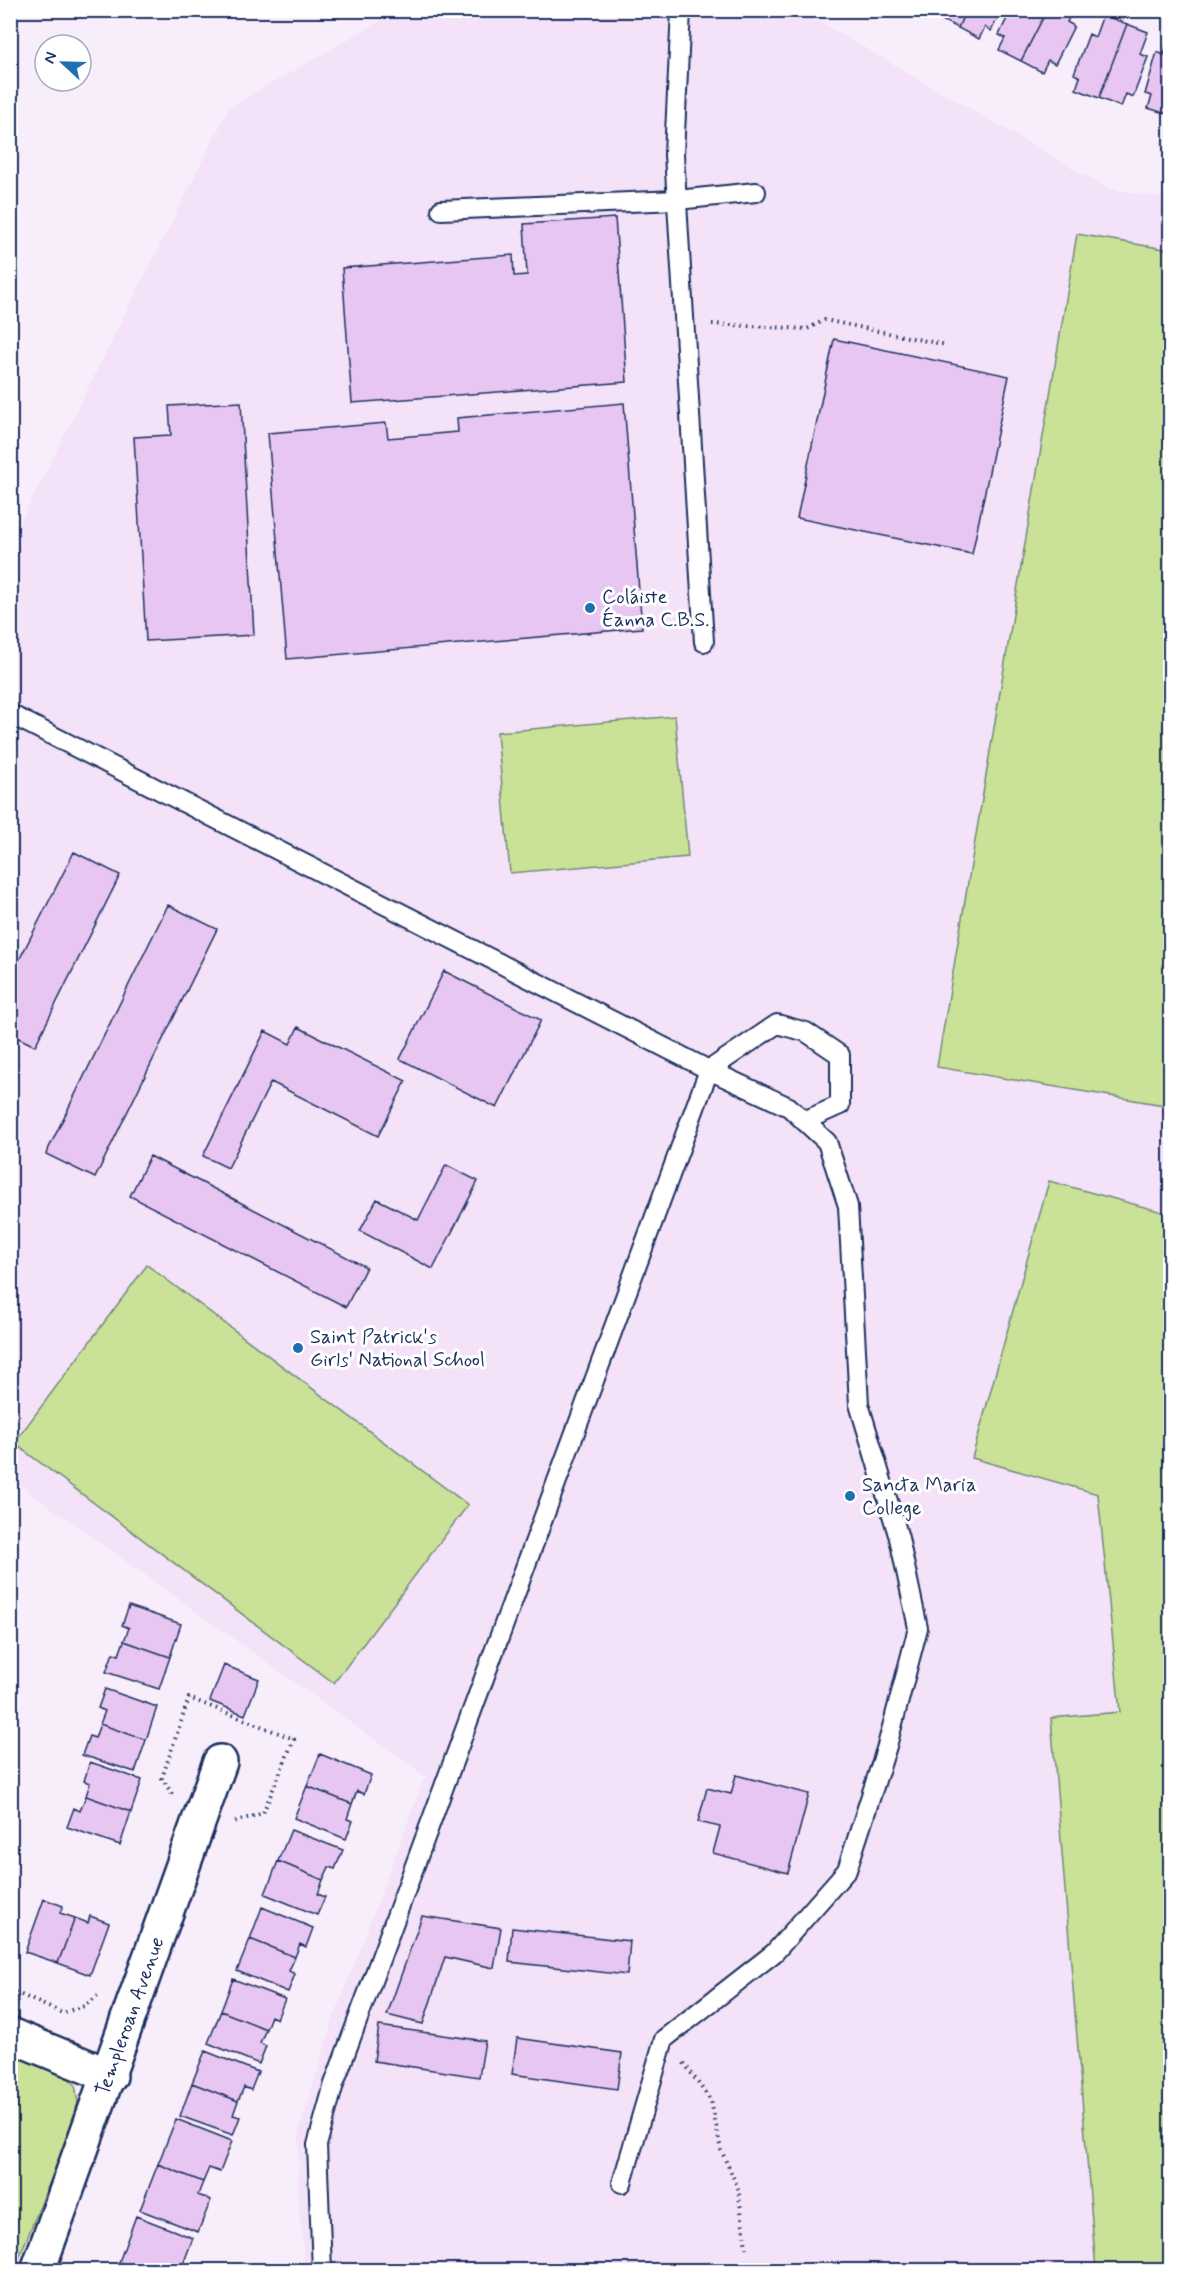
<svg xmlns="http://www.w3.org/2000/svg" width="1181" height="2281" font-family="Mynerve,sans-serif">
  <style>
    .built { fill: #f3e2f8 }
    .green { fill: #c9e298; stroke: #72887b; stroke-width: 1.5 }
    .building { fill: #e7c6f2; stroke: #1b2f5e; stroke-width: 1.5 }
    .lines { fill: none; stroke-linecap: round; stroke-linejoin: round }
    .service-casing { stroke: #1b2f5e; stroke-width: 22 }
    .minor-casing { stroke: #1b2f5e; stroke-width: 38 }
    .path { stroke: #1b2f5e; stroke-width: 4; stroke-dasharray: 1.5 4.5; stroke-linecap: butt }
    .service { stroke: #fff; stroke-width: 18 }
    .minor { stroke: #fff; stroke-width: 33 }
    .poi-dot { fill: #1f6fb2; stroke: #fff; stroke-width: 2 }
    .labels { text-anchor: middle; stroke-width: 6; stroke-linejoin: round; paint-order: stroke }
    .poi-label { font-size: 20px; fill: #1b2f5e; stroke: #fff; text-anchor: start }
    .street-label { font-size: 20px; fill: #1b2f5e; stroke: #fff }
  </style>
  <rect width="100%" height="100%" fill="#f8eefb"/>
  <filter id="ink" filterUnits="userSpaceOnUse"><feTurbulence type="fractalNoise" baseFrequency=".0167" numOctaves="2"/><feDisplacementMap in="SourceGraphic" scale="12" xChannelSelector="R" yChannelSelector="G"/><feConvolveMatrix kernelMatrix="1 2 1 2 8 2 1 2 1" color-interpolation-filters="sRGB"/></filter>
  <g filter="url(#ink)">
    <path class="built" d="M397 11H801L1107 188 1170 199V2270H305L298 2196 299 2131 332 2023 425 1776 11 1479 10 543 229 108Z"/>
    <path class="green" d="M1077 234 1170 250V1106L937 1067Z
      M675 716 688 857 510 873 497 732Z
      M1049 1181 1170 1214V2270H1096L1051 1718 1120 1712 1098 1494 972 1458Z
      M147 1265 468 1505 334 1683 14 1443Z
      M10 2052 60 2070 75 2084 78 2103 67 2140 14 2270H10Z"/>
    <path class="building" d="M939 10H966L958 28 936 17Z
      M966 10H1002L991 31 985 27 979 39 958 28Z
      M1011 10H1047L1021 61 999 50 1005 38 999 35Z
      M1047 10H1073L1067 22 1074 26 1055 64 1048 60 1042 72 1021 61Z
      M1103 15 1127 24 1099 98 1076 89 1080 77 1074 74 1089 34 1095 37Z
      M1127 24 1148 32 1140 54 1148 57 1133 97 1126 94 1121 107 1099 98Z
      M1170 32V115L1148 108 1152 96 1145 94 1157 52 1164 55Z
      M615 218 627 382 352 403 342 268 513 255 514 276 527 275 524 224Z
      M834 339 1009 376 972 554 797 518Z
      M241 402 254 635 146 641 134 437 171 435 169 406Z
      M624 403 642 628 287 659 268 433 386 423 388 438 458 432 457 418Z
      M74 852 120 875 35 1046 10 1034V978Z
      M168 905 217 929 95 1178 46 1154Z
      M444 971 541 1020 497 1108 400 1059Z
      M298 1027 406 1081 378 1136 271 1082 228 1168 203 1156 265 1031 290 1044Z
      M150 1156 366 1267 346 1307 130 1196Z
      M446 1165 478 1181 433 1269 360 1231 377 1199 418 1220Z
      M129 1606 181 1624 170 1657 124 1641 129 1628 122 1625Z
      M124 1641 170 1657 159 1689 106 1672 113 1653 119 1655Z
      M224 1665 259 1679 245 1715 210 1701Z
      M105 1689 157 1707 146 1740 100 1724 105 1711 98 1708Z
      M100 1724 146 1740 135 1772 82 1755 89 1736 95 1738Z
      M320 1754 371 1775 364 1794 357 1791 352 1804 307 1786Z
      M90 1762 142 1780 131 1812 86 1796 90 1783 84 1781Z
      M736 1775 809 1794 788 1873 713 1853 720 1827 698 1822 707 1788 731 1794Z
      M307 1786 352 1804 347 1819 353 1821 346 1839 294 1818Z
      M86 1796 131 1812 120 1845 67 1827 74 1808 80 1811Z
      M291 1830 343 1850 335 1869 329 1867 323 1880 278 1861Z
      M278 1861 323 1880 318 1894 325 1897 317 1915 265 1894Z
      M44 1899 63 1906 60 1913 75 1918 58 1963 25 1952Z
      M262 1907 313 1928 306 1947 300 1944 295 1957 250 1939Z
      M90 1916 109 1923 90 1975 58 1963 75 1918 88 1923Z
      M422 1916 501 1928 494 1968 445 1957 423 2024 387 2015Z
      M512 1928 630 1941 627 1975 509 1962Z
      M250 1939 295 1957 289 1971 295 1974 288 1992 237 1971Z
      M233 1979 285 1999 277 2019 271 2016 266 2029 221 2011Z
      M221 2011 266 2029 260 2043 266 2046 259 2064 208 2043Z
      M379 2026 485 2041 479 2077 374 2061Z
      M517 2038 622 2053 617 2089 512 2074Z
      M205 2051 258 2072 251 2090 244 2087 238 2101 192 2083Z
      M192 2083 238 2101 233 2115 240 2117 233 2135 180 2116Z
      M176 2119 232 2141 220 2172 209 2168 203 2182 158 2164Z
      M158 2164 203 2182 198 2195 211 2200 198 2232 140 2210Z
      M136 2216 193 2238 181 2270 170 2265 168 2270H141L119 2262Z
      M119 2262 141 2270H116Z"/>
    <g class="lines">
      <defs>
        <path id="service" d="M681 10 674 154 704 642
          M441 210 677 200 756 192
          M10 714 709 1070 789 1107 827 1142 848 1206 859 1404 899 1538 918 1628 887 1746 847 1870 774 1953 664 2039 622 2183
          M322 2270 317 2145 334 2084 709 1070 777 1024 806 1032 840 1055V1105L804 1121"/>
        <g id="minor">
          <path d="M10 2035 110 2076"/>
          <path id="s1" d="M38 2270 220 1762"/>
        </g>
      </defs>
      <use href="#service" class="service-casing"/>
      <use href="#minor" class="minor-casing"/>
      <path class="path" d="M712 324 807 329 825 320 946 345
        M172 1794 162 1778 189 1698 294 1739 263 1813 234 1822
        M10 1990 62 2013 84 2006 98 1996
        M684 2063 711 2101 721 2150 738 2188 746 2248"/>
      <use href="#service" class="service"/>
      <use href="#minor" class="minor"/>
    </g>
  </g>
  <g class="poi-dot">
    <circle cx="590" cy="608" r="6"/>
    <circle cx="298" cy="1348" r="6"/>
    <circle cx="850" cy="1496" r="6"/>
  </g>
  <g class="labels">
    <g class="poi-label">
      <text x="602" y="603">Coláiste<tspan x="602" dy="23">Éanna C.B.S.</tspan></text>
      <text x="310" y="1343">Saint Patrick's<tspan x="310" dy="23">Girls' National School</tspan></text>
      <text x="862" y="1491">Sancta Maria<tspan x="862" dy="23">College</tspan></text>
    </g>
    <g class="street-label">
      <text dy="7" stroke="none"><textPath href="#s1" startOffset="270">Templeroan Avenue</textPath></text>
    </g>
  </g>
  <rect width="1181" height="2281" fill="none" stroke="#fff" stroke-width="36"/>
  <rect x="18" y="18" width="1145" height="2245" fill="none" stroke="#1b2f5e" stroke-width="2" filter="url(#ink)"/>
  <g transform="translate(63 63) rotate(292)"><circle r="28" fill="#ffffff" stroke="#a4acbf" stroke-width="1.5"/>
  <path d="M0-4.5L10 22L0 15L-10 22Z" fill="#1f6fb2"/>
  <text y="-9" font-size="16" font-weight="bold" text-anchor="middle" fill="#1b2f5e">N</text>
  </g>
</svg>
